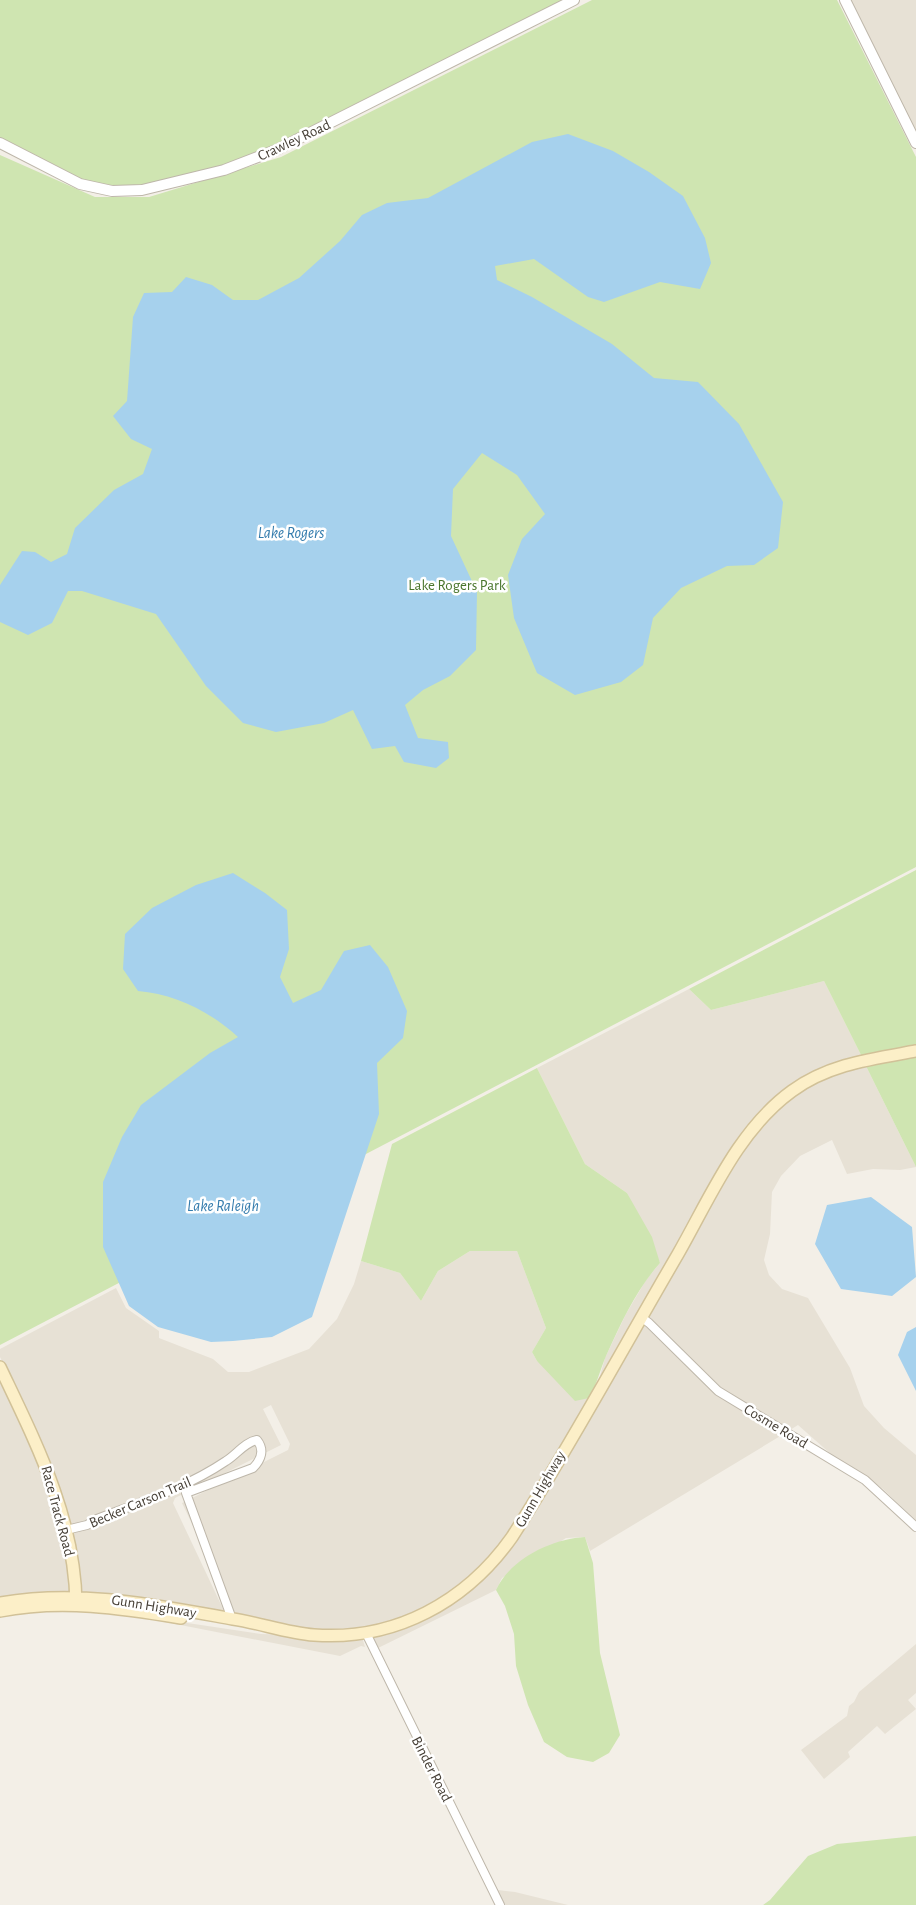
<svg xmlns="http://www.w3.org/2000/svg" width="916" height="1905" font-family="'Alegreya Sans',sans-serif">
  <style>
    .residential { fill: #e7e1d5 }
    .green { fill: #cfe5b1 }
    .water { fill: #a6d1ed }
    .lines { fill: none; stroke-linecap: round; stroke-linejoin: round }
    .minor-casing { stroke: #beb7aa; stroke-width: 10 }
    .tertiary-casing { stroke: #beb7aa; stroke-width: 12 }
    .secondary-casing { stroke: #d1c198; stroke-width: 14 }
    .minor { stroke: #fff; stroke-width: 8 }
    .tertiary { stroke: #fff; stroke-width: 10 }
    .secondary { stroke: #fcefc8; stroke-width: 11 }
    .labels { text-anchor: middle; stroke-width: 5; stroke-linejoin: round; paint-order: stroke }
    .street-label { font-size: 15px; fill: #463f36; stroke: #fff }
    .park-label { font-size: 15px; fill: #49752c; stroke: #fff }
    .water-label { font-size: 16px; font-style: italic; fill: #347cad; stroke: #fff }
  </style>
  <rect width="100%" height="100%" fill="#f3efe7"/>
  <path class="residential" d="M850 0H916V133Z
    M824 981 862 1057 760 1114 598 1383 605 1358 626 1314 646 1280 660 1263 627 1193 585 1164 537 1068 689 989 711 1010Z
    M865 1064 916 1167 900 1170 873 1169 847 1174 832 1140 800 1156 781 1176 772 1192 770 1234 764 1260 769 1275 782 1289 808 1298 850 1368 864 1406 884 1428 916 1455V1521L883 1489 832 1455 798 1425 790 1430 721 1388 646 1316 753 1135 782 1104 818 1080Z
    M470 1251H517L546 1328 532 1352 537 1361 589 1398 508 1536 464 1585 421 1612 365 1629 314 1631 236 1615 182 1503 288 1450 290 1444 271 1405 263 1409 281 1445 175 1498 173 1503 225 1613 79 1592 64 1506 57 1482 38 1435 0 1357V1349L116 1288 126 1308 159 1331V1338L213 1359 228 1372H249L309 1349 337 1319 354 1284 361 1261 400 1273 421 1301 438 1271Z
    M642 1323 715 1394 782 1435 590 1551 585 1537 566 1538 502 1578 496 1590 376 1649 371 1636 449 1605 476 1584Z
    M0 1377 49 1485 65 1548 71 1592 0 1599Z
    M114 1612 261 1634 362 1637 365 1647 361 1646 340 1656Z
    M916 1644V1693L908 1700 916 1709 885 1734 877 1726 848 1752 850 1757 824 1779 801 1750 847 1716 849 1706 854 1702 859 1692Z
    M498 1890 515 1892 568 1905H505Z"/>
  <path class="green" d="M0 0H565L275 146 223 166 142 186 113 187 82 180 0 139Z
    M592 0H837L916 157V867L0 1345V155L95 197H149L281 157Z
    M916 870V1047L862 1057 824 981 711 1010 689 989Z
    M916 1055V1167L865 1064Z
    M537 1068 585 1164 627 1193 652 1237 660 1263C636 1290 621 1323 606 1356 600 1370 597 1384 589 1398L575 1401 537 1361 532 1352 546 1328 517 1251H470L438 1271 421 1301 400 1273 361 1261 392 1144Z
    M585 1537 593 1563 600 1653 620 1735 609 1753 593 1762 567 1757 544 1742 528 1705 516 1666 514 1634 505 1606 496 1590C511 1558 552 1539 585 1537Z
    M916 1836V1905H763L770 1900 808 1856 837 1844Z"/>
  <path class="water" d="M568 134 613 151 649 172 683 196 705 238 711 263 700 289 660 282 604 302 588 297 534 259 495 266 497 280 532 297 612 344 654 378 698 382 739 424 783 502 778 548 754 565 727 566 681 588 653 618 643 665 621 682 575 695 537 673 514 618 508 575 522 539 545 514 517 475 482 453 453 489 451 536 477 592 476 650 450 676 423 690 405 705 418 738 448 742 449 758 436 768 404 762 395 746 372 749 353 710 324 723 276 732 243 723 206 686 156 614 82 591H68L52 623 28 635 0 622V585L22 551 35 552 51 562 67 554 75 528 114 490 143 474 152 449 131 439 113 416 127 401 133 317 144 293 172 292 186 277 212 285 233 300H258L299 278 340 241 362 215 387 203 428 198 532 142Z
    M233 873 265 893 287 910 289 949 280 977 293 1003 321 990 344 951 370 945 388 967 407 1011 403 1038 377 1063 379 1114 312 1317 272 1337 233 1341 211 1342 158 1327 129 1306 103 1247V1182L122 1137 141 1105 210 1053 238 1037C211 1012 175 994 138 991L123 969 125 934 152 908 196 885Z
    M871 1197 912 1227 916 1277 892 1296 841 1289 815 1244 827 1205Z
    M916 1327V1391L898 1355 907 1332Z"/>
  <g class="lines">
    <defs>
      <path id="minor" d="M641 1317 649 1323 718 1391 865 1480 916 1527
        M66 1530 87 1525 97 1519C141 1502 186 1488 226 1461 236 1455 245 1442 257 1440 265 1450 261 1460 253 1468L186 1493 232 1619
        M366 1633 500 1905"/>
      <path id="tertiary" d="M845 0 916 143
        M0 143 80 184 112 191 142 190 224 170 276 150 574 0"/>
      <path id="secondary" d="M0 1367C36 1443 75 1518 76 1604
        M0 1603C79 1589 155 1605 233 1619 260 1623 287 1633 314 1635 395 1641 466 1602 512 1537 571 1445 623 1348 678 1254 710 1198 738 1130 792 1091 829 1064 872 1059 916 1051
        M0 1611C61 1599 121 1608 181 1618"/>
    </defs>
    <use href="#minor" class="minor-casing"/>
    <use href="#tertiary" class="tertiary-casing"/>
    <use href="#secondary" class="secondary-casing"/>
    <use href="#minor" class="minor"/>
    <use href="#tertiary" class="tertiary"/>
    <use href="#secondary" class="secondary"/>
  </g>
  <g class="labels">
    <g class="street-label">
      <text transform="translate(294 140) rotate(-25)" y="5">Crawley Road</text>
      <text transform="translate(776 1426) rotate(31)" y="5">Cosme Road</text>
      <text transform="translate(540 1489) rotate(-60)" y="5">Gunn Highway</text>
      <text transform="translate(140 1502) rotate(-23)" y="5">Becker Carson Trail</text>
      <text transform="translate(58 1511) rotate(75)" y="5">Race Track Road</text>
      <text transform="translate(154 1606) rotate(9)" y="5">Gunn Highway</text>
      <text transform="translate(432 1769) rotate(63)" y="5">Binder Road</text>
    </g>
    <g class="park-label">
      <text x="457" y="590">Lake Rogers Park</text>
    </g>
    <g class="water-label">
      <text x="291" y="538">Lake Rogers</text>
      <text x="223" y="1211">Lake Raleigh</text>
    </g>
  </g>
</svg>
